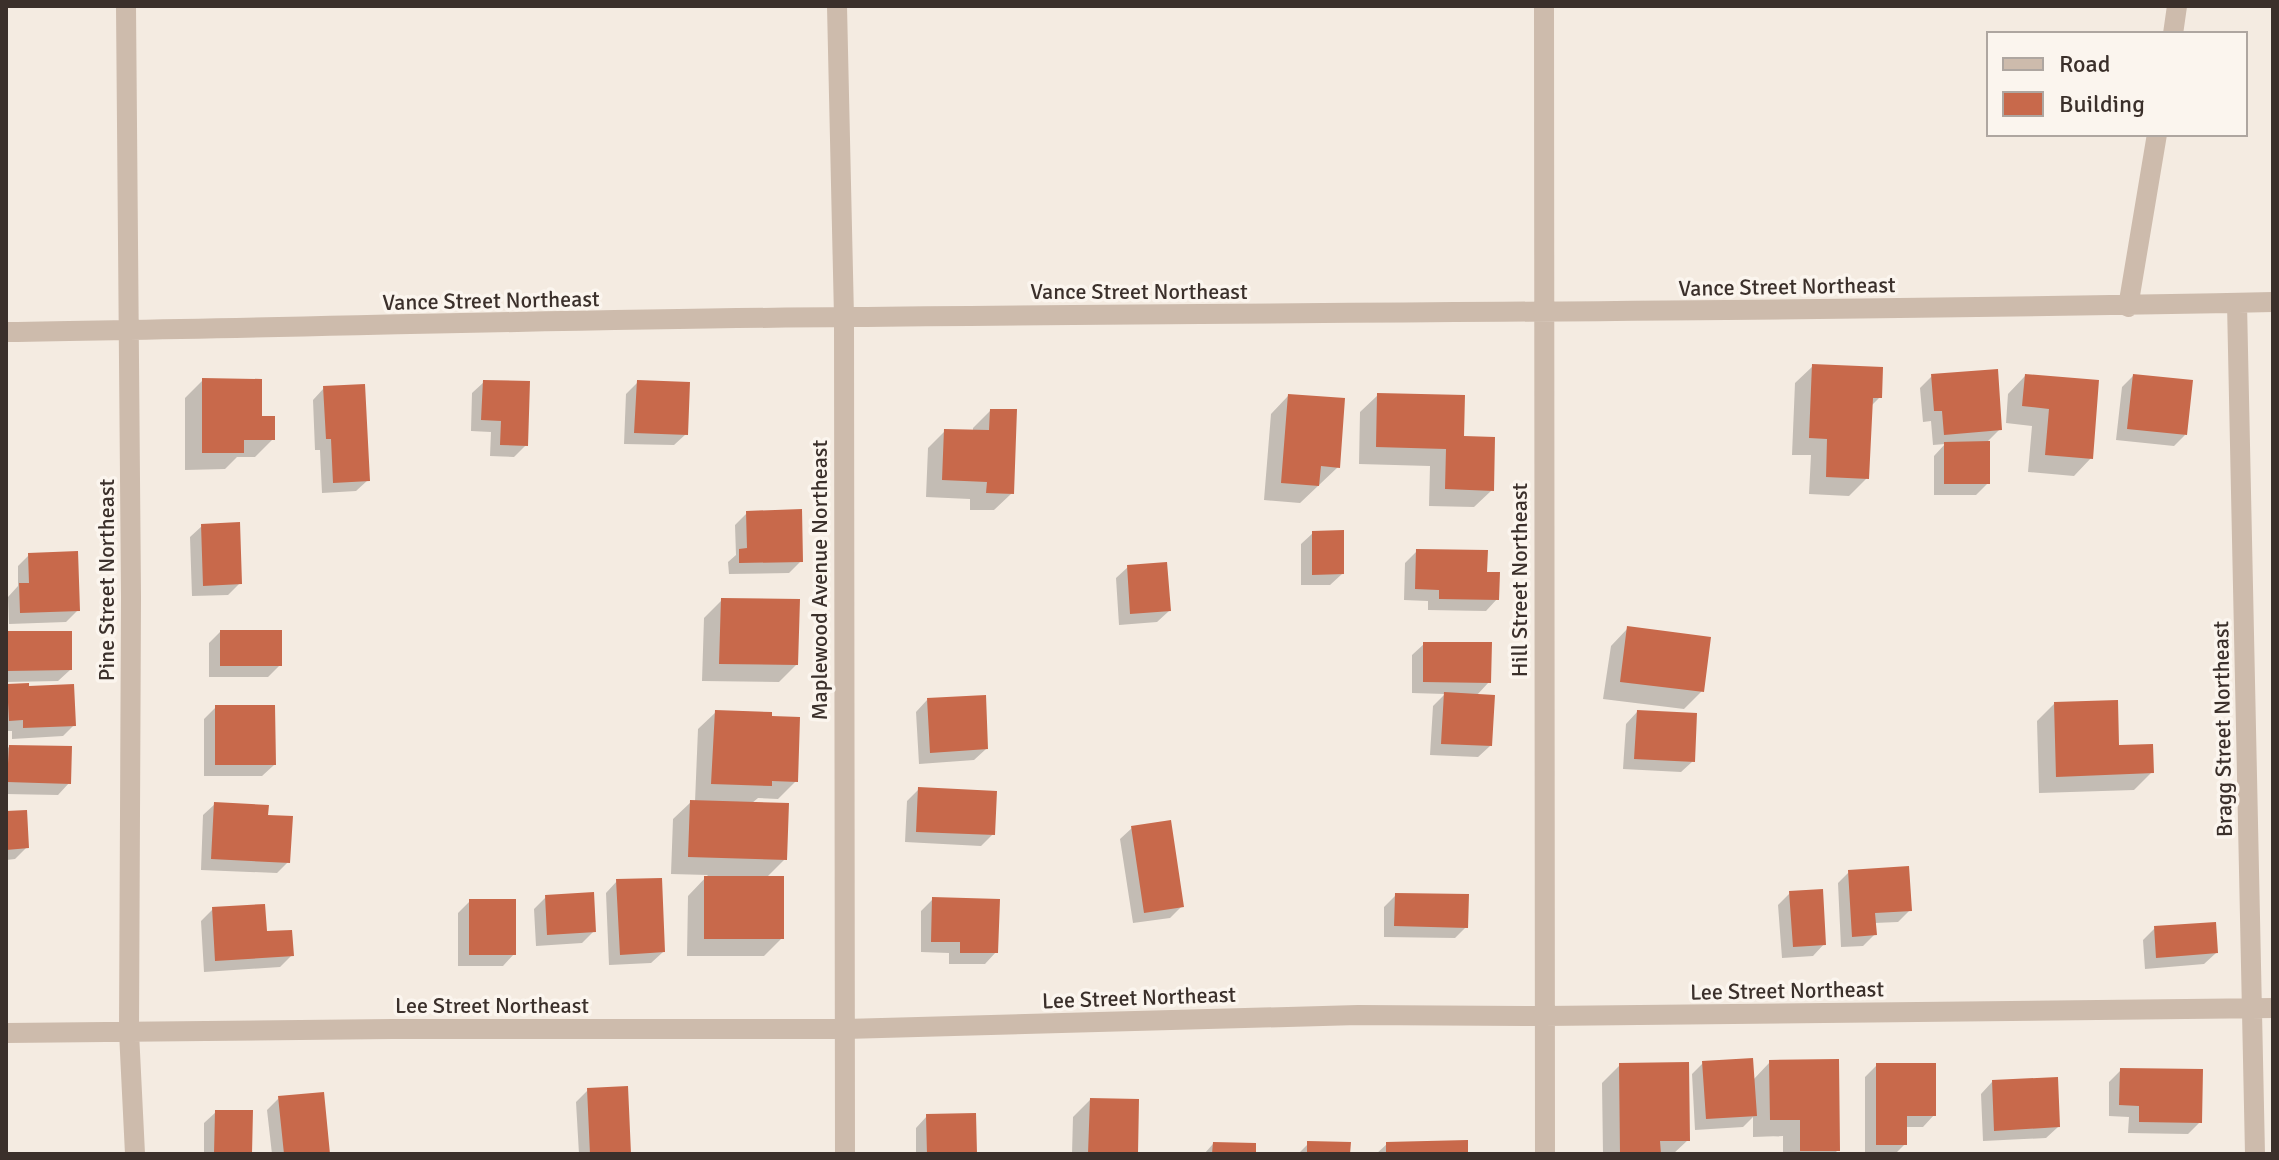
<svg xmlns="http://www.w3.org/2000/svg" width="2279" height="1160" font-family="Signika,sans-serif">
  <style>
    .shadow { fill: #0003 }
    .building { fill: #c8694b }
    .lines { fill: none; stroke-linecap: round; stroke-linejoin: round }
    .minor { stroke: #cdbbac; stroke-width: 20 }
    .labels { text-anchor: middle; stroke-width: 7; stroke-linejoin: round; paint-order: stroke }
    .street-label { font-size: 22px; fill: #3b302b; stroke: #fbf5ee }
  </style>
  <rect width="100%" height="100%" fill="#f4ebe1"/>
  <path class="shadow" d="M1813 366 1880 397 1870 407 1867 478 1849 496 1809 494 1811 455H1792L1795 383Z
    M1932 376 2000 429 1988 441V483L1976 495H1934V456L1945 444 1933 445 1931 421 1923 422 1920 388Z
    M2025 376 2091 458 2074 476 2028 472 2032 426 2006 423 2008 394Z
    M2133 376 2185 435 2174 446 2116 440 2122 387Z
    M203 380 260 418 273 439 255 457H237L225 469 185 470V398Z
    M484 382 526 445 514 457 490 456 491 432 471 431 472 393Z
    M638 382 686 434 674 445 624 444 626 394Z
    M324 388 368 480 356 491 322 493 320 450H315L313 400Z
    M1378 395 1462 438 1492 490 1474 507 1429 506 1430 466 1359 464 1360 412Z
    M1288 396 1338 467 1300 503 1264 500 1271 414Z
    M990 411 1012 493 994 510H970V499L926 497 928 448 945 431 973 432V428Z
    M747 513 801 561 789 573 729 574 728 562 736 555 735 525Z
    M202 526 240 583 228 595 192 596 190 537Z
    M1313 533 1342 574 1330 585H1301V544Z
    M1417 551 1485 574 1497 599 1486 611 1428 610V601L1404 600 1405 563Z
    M29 555 78 610 66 622 9 624 8 597 18 586V566Z
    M1128 567 1169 611 1157 622 1119 625 1116 578Z
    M722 600 796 665 779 682 702 681 704 618Z
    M1628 628 1702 691 1684 709 1603 699 1611 646Z
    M220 632 280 665 268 677H209V643Z
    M6 633 70 670 58 681 6 682Z
    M1424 644 1489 682 1476 696 1490 746 1478 757 1430 755 1433 706 1445 694 1412 693V655Z
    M8 686 27 688 74 725 63 736 12 739V731H6Z
    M927 700 986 749 974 760 919 764 916 712Z
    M2054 704 2117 747 2152 772 2134 790 2039 793 2037 721Z
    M216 707 274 765 262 776H204V719Z
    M716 712 796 781 778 799 758 798 752 803 785 859 766 878 782 938 764 956H687L688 896 708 875 671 874 673 819 691 802H695L698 729Z
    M1637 712 1693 761 1681 772 1623 769 1626 724Z
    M9 747 69 783 58 795 6 794V750Z
    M919 789 993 834 981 846 905 842 907 801Z
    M215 804 266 816 288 862 277 873 201 870 203 815Z
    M6 813 26 848 15 859 6 860Z
    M1132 828 1182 906 1170 918 1133 923 1120 839Z
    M1849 872 1910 910 1898 922 1874 923 1875 934 1863 946 1841 947 1838 883Z
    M617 881 663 952 651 963 609 965 606 893Z
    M1790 893 1824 944 1813 956 1782 958 1778 905Z
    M1396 895 1466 927 1455 938 1384 937V907Z
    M546 897 594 931 582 943 536 946 534 909Z
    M933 899 996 952 985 964H949V953L921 952V911Z
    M470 901 514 954 503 966H458V913Z
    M213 909 265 933 292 955 280 967 204 972 201 921Z
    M2155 928 2216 953 2204 964 2145 969 2143 940Z
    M1770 1062 1838 1150 1834 1154H1783V1136L1753 1137V1117L1743 1127 1695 1130 1692 1074 1703 1063 1753 1080Z
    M1620 1065 1688 1140 1673 1154H1603L1602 1083Z
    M1877 1065 1934 1115 1923 1127H1905V1144L1895 1154H1865V1077Z
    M2121 1070 2200 1122 2188 1134 2128 1133 2129 1117 2109 1116V1082Z
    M1992 1082 2058 1127 2046 1138 1983 1141 1981 1094Z
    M588 1090 629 1154H579L576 1102Z
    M279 1098 328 1154H272L267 1110Z
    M1090 1100 1136 1154H1072L1073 1117Z
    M216 1112 250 1154H204V1123Z
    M927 1116 975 1154H916V1128Z
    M1213 1144 1254 1154H1204Z
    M1308 1144 1348 1154H1298Z
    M1387 1144 1466 1154H1376Z"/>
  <path class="building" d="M1812 364 1883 367 1882 398H1873L1869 479 1826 477 1827 439 1809 438Z
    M1998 369 2002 430 1944 435 1942 411H1934L1931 374Z
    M2025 374 2099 380 2093 459 2045 455 2049 409 2022 406Z
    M2133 374 2193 380 2187 435 2127 429Z
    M202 378 262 379V416H275V440H244V453H202Z
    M483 380 530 381 528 446 500 445 501 421 481 420Z
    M637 380 690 382 688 435 634 433Z
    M365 384 370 481 333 483 331 439H326L323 386Z
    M1377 393 1465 395 1464 436 1495 437 1494 491 1445 489 1446 449 1376 447Z
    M1288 394 1345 398 1340 468 1321 466 1319 486 1281 483Z
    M990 409H1017L1014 494 986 493 987 482 942 480 944 429 989 430Z
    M1990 441V484H1944V442Z
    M802 509 803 562 739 563V549L747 548 746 511Z
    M240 522 242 584 203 586 201 524Z
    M1344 530V574L1312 575V531Z
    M1416 549 1488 550 1487 572H1500L1499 600 1439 599V590L1415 589Z
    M78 551 80 611 20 613 19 583H29L28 553Z
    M1167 562 1171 611 1130 614 1127 565Z
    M721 598 800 599 798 665 719 664Z
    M1627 626 1711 637 1704 692 1620 682Z
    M220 630H282V666H220Z
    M6 631H72V670L6 671Z
    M1423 642H1492L1491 683 1423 682Z
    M29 683V686L74 684 76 726 23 728V720L9 721 7 684Z
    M1444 692 1495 695 1492 746 1441 744Z
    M986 695 988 749 930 753 927 698Z
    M2118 700 2119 745 2153 744 2154 773 2056 777 2054 702Z
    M215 705H275L276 765H215Z
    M715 710 772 712V716L800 717 798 782 772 781V786L711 784Z
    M1637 710 1697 713 1695 762 1634 759Z
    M9 745 72 746 71 784 7 782Z
    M918 787 997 791 995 835 916 832Z
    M690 800 789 803 787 860 688 857Z
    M214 802 269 805 268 815 293 816 290 863 211 859Z
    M27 810 29 848 6 850V811Z
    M1171 820 1184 907 1144 913 1131 826Z
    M1909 866 1912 911 1875 913 1877 935 1852 937 1848 870Z
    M704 876H784V939H704Z
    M662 878 665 952 620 955 616 879Z
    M1823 889 1826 945 1793 947 1789 891Z
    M594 892 596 932 547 935 545 895Z
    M1395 893 1469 894 1468 928 1394 926Z
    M932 897 1000 899 998 953H960V942H931Z
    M469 899H516V955H469Z
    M265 904 267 931 292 930 294 956 215 961 212 907Z
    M2216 922 2218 953 2156 958 2154 926Z
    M1753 1058 1757 1116 1706 1119 1702 1061Z
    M1839 1059 1840 1151H1800V1120H1770L1769 1060Z
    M1689 1062 1690 1141H1660L1661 1154H1620L1619 1063Z
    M1876 1063H1936V1116H1907V1145H1876Z
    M2120 1068 2203 1069 2202 1123 2139 1122V1106L2119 1105Z
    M2058 1077 2060 1127 1994 1131 1992 1080Z
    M628 1086 631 1154H590L587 1088Z
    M324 1092 330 1154H284L278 1096Z
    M1090 1098 1139 1099 1138 1154H1088Z
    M215 1110H253L252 1154H214Z
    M976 1113 977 1154H927L926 1114Z
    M1468 1140V1154H1386V1142Z
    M1307 1141 1351 1142 1350 1154H1307Z
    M1213 1142 1256 1143V1154H1212Z"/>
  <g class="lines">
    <path class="minor" d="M126 6 131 597 129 1032 135 1154
      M837 6 844 317 845 1154
      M1544 6 1545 1154
      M2173 34 2177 6
      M2237 303 2255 1154
      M2128 307 2157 134
      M6 332C287 328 568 319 849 317 1324 312 1798 312 2273 302
      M6 1033 392 1029H845L1358 1015 1545 1016 2273 1008"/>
  </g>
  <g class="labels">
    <g class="street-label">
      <text transform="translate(1787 286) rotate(-1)" y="8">Vance Street Northeast</text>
      <text x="1139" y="299">Vance Street Northeast</text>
      <text transform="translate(491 300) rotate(-1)" y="8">Vance Street Northeast</text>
      <text transform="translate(106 580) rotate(-90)" y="8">Pine Street Northeast</text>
      <text transform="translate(819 580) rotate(-90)" y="8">Maplewood Avenue Northeast</text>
      <text transform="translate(1519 580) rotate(-90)" y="8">Hill Street Northeast</text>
      <text transform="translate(2222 729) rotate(-91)" y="8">Bragg Street Northeast</text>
      <text transform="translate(1787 990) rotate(-1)" y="8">Lee Street Northeast</text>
      <text transform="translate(1139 997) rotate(-2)" y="8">Lee Street Northeast</text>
      <text x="492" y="1013">Lee Street Northeast</text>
    </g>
  </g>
  <rect width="2279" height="1160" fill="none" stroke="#3b302b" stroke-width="16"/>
  <rect x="1987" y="32" width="260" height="104" fill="#fbf5ee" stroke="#aea6a0" stroke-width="2"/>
  <rect x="2003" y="58" width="40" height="12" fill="#cdbbac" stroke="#aea6a0" stroke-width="2"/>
  <text x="2059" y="72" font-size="24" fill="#3b302b">Road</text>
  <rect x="2003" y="92" width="40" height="24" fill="#c8694b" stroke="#aea6a0" stroke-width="2"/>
  <text x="2059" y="112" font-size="24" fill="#3b302b">Building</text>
</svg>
